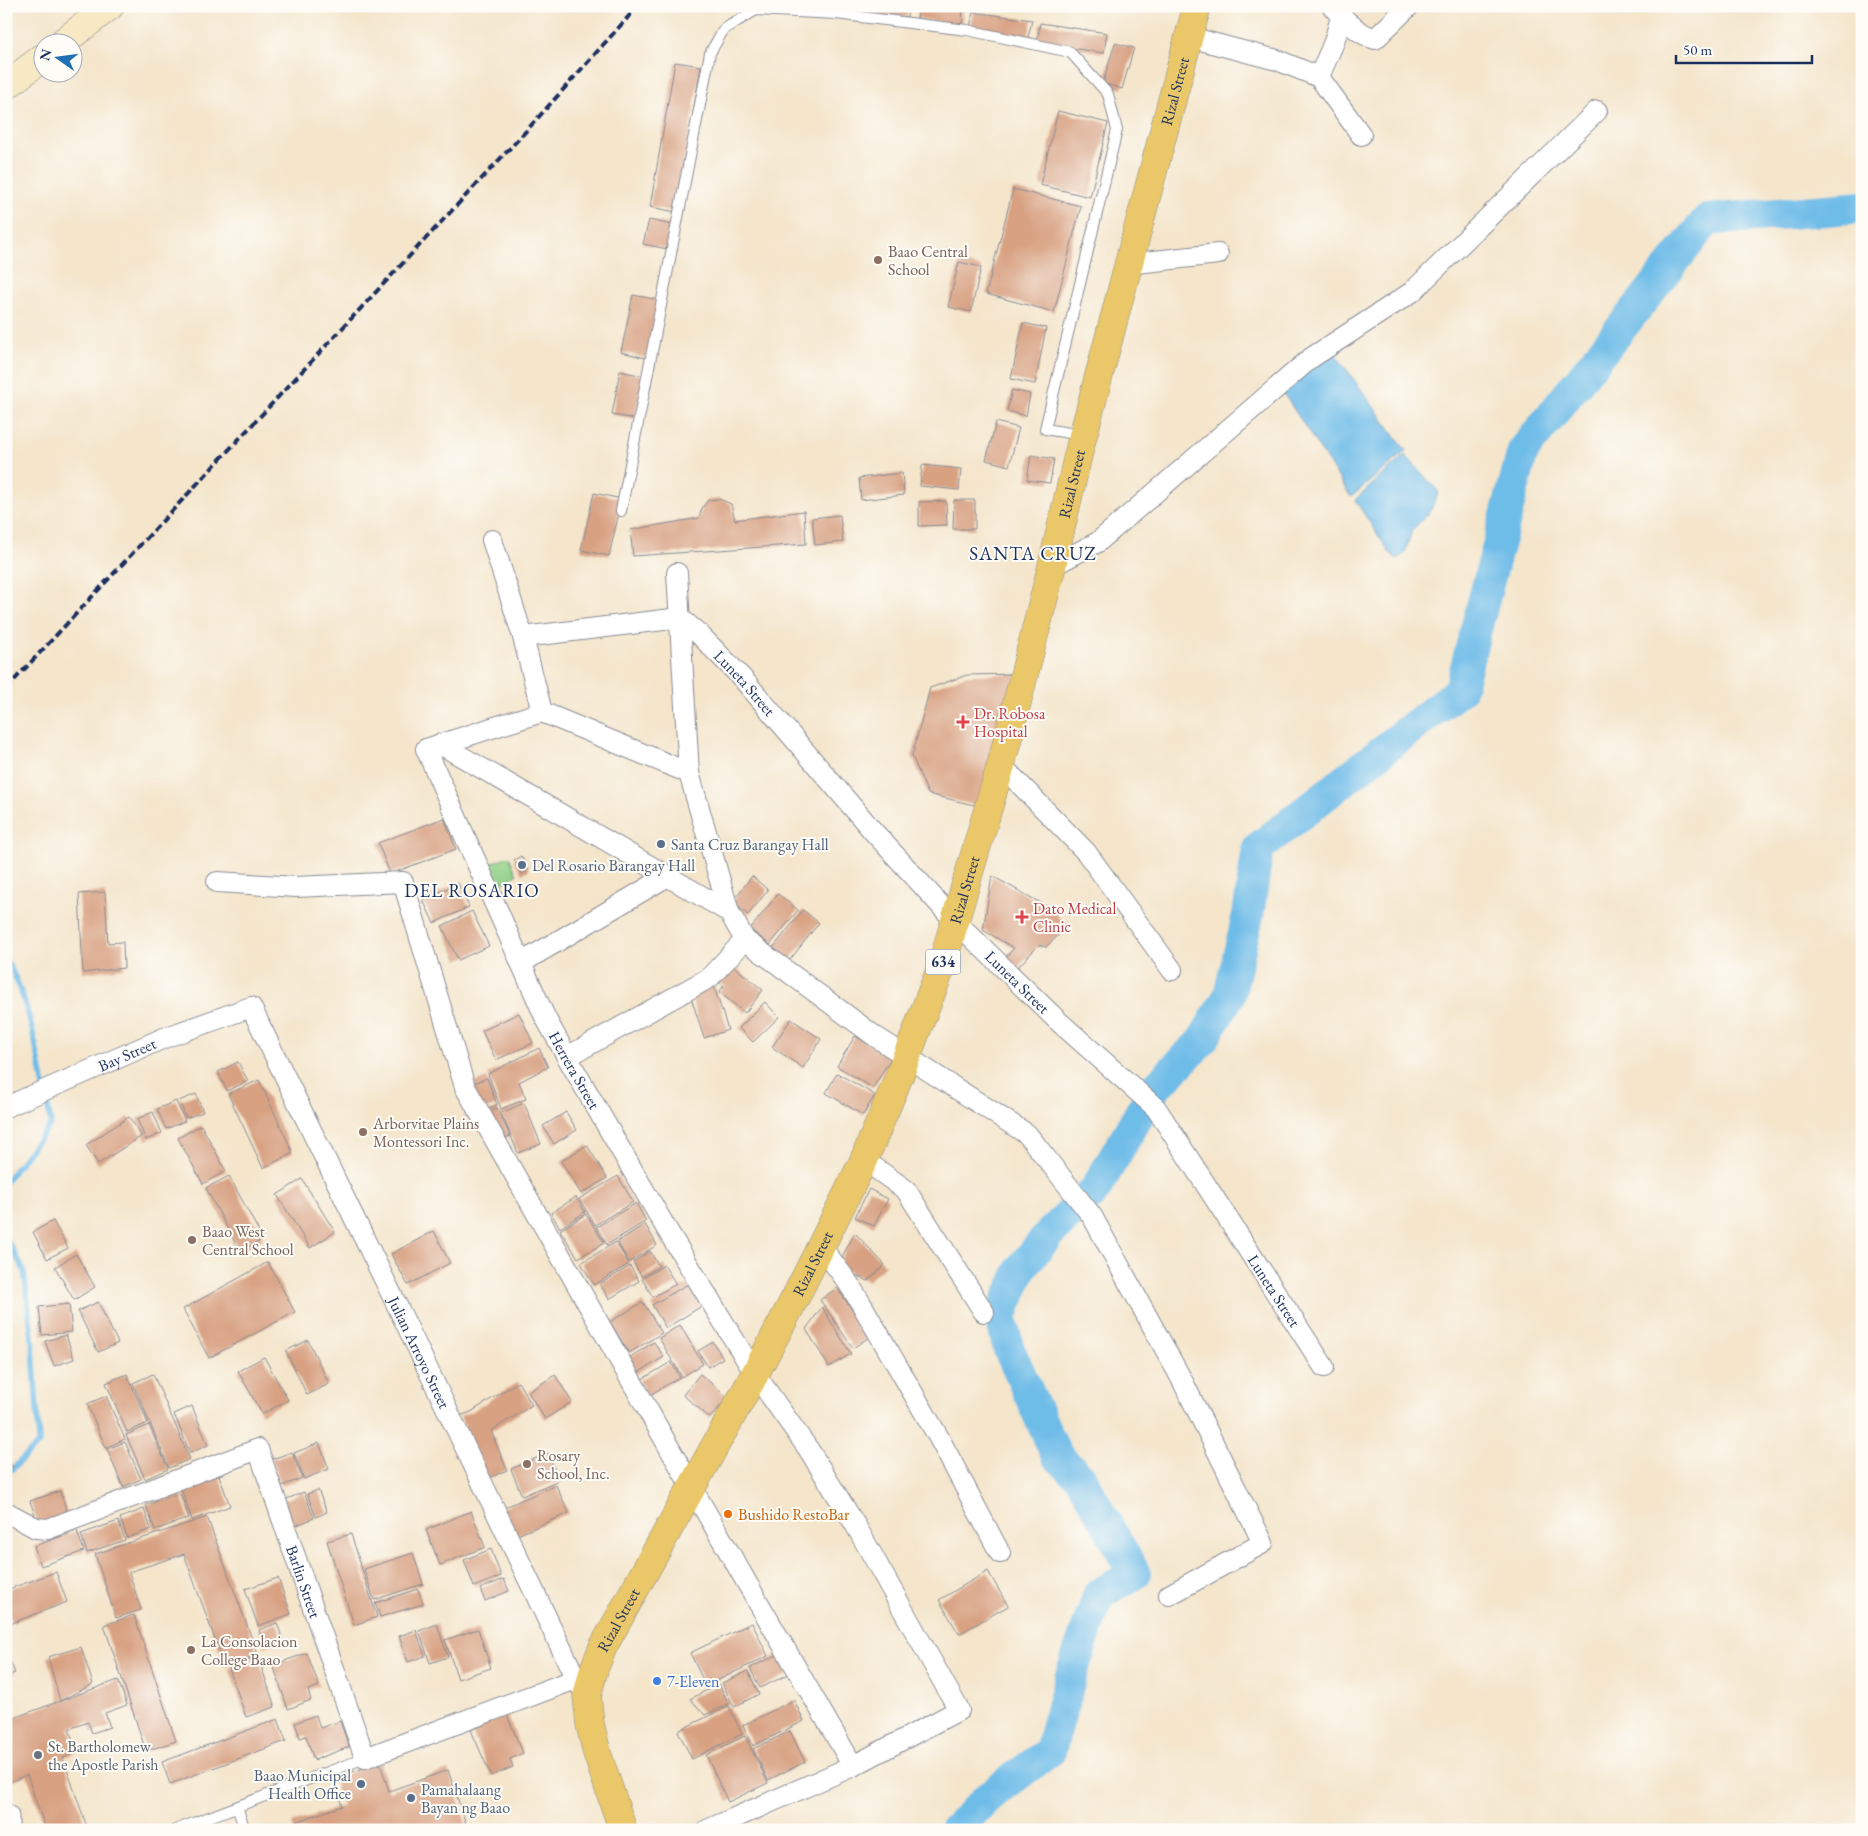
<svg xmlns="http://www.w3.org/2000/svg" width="1868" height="1836" font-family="'EB Garamond',serif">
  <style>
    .green { fill: #92d187; stroke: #568072 }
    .water { fill: #6ebce8; stroke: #4476a3 }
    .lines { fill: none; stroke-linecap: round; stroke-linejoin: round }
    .stream { stroke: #6ebce8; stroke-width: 5.5 }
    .river { stroke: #6ebce8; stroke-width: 32 }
    .building { fill: #d8a182 }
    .service-casing { stroke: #888a94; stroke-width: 12 }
    .minor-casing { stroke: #888a94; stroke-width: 22 }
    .tertiary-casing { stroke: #888a94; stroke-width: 27 }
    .secondary-casing { stroke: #888a94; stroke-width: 29 }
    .primary-casing { stroke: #888a94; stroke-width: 29 }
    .service { stroke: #fff; stroke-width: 10 }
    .minor { stroke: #fff; stroke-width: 20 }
    .tertiary { stroke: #fff; stroke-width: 25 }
    .secondary { stroke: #f7e9c3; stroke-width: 28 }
    .primary { stroke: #eac769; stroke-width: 28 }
    .rail { stroke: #1b2f5e; stroke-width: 4; stroke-dasharray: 8 4; stroke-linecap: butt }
    .education-dot { fill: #8d6e63; stroke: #fdfcf7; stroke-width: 2 }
    .health-dot { fill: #e0444e; stroke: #fdfcf7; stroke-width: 2 }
    .service-dot { fill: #5c6f8a; stroke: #fdfcf7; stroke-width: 2 }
    .food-dot { fill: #e8710a; stroke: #fdfcf7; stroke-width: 2 }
    .shop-dot { fill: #3f7fe0; stroke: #fdfcf7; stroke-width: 2 }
    .worship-dot { fill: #6b7280; stroke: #fdfcf7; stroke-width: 2 }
    .labels { text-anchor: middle; stroke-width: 4; stroke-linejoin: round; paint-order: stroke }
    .shield { fill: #fdfcf7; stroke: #5f6c8c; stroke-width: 1 }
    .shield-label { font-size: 15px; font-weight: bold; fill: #1b2f5e }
    .street-label { font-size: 16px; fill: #1b2f5e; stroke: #fdfcf7 }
    .education-label { font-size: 16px; fill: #785e54; stroke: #fdfcf7; text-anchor: start }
    .health-label { font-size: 16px; fill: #be3a42; stroke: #fdfcf7; text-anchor: start }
    .service-label { font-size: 16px; fill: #4e5e75; stroke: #fdfcf7; text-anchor: start }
    .food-label { font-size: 16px; fill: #c56008; stroke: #fdfcf7; text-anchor: start }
    .shop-label { font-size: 16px; fill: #366cbe; stroke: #fdfcf7; text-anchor: start }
    .worship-label { font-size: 16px; fill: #5b616d; stroke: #fdfcf7; text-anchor: start }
    .quarter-label { font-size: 19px; letter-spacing: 1px; fill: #1b2f5e; stroke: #fdfcf7 }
  </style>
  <rect width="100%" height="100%" fill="#fdfcf7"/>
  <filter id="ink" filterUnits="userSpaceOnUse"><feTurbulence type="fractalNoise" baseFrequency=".02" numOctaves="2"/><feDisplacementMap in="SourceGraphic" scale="10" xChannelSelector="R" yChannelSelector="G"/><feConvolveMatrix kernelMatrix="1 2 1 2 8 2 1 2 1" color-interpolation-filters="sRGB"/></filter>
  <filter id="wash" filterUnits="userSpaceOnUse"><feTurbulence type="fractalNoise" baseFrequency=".0096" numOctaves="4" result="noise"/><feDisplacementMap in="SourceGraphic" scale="20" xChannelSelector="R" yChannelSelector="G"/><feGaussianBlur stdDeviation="1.12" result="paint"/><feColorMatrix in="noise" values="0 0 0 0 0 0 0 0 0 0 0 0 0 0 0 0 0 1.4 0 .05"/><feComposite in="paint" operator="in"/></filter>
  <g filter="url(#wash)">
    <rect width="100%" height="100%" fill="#f4e5cb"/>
    <path class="green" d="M509 856 517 875 495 887 486 865Z"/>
    <path class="water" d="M1333 351 1406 451 1351 497 1282 391Z
      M1405 455 1439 492 1430 512 1412 530 1405 553 1397 559 1389 552 1355 500Z"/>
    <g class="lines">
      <path class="stream" d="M6 960C32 1002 41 1075 51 1124L6 1181
        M6 1238 24 1270 33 1346 39 1443 6 1475"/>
      <path class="river" d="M955 1830 988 1797 1050 1751 1071 1675 1099 1594 1135 1574 1080 1477 1057 1456 1008 1347 1001 1316 1021 1268 1049 1234 1095 1190 1154 1089 1202 1041 1229 996 1248 915 1258 848 1460 690 1523 451 1707 220 1862 207"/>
    </g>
    <g id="blocks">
      <path class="building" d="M831 6H908L907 17 831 8Z
        M919 6H963L962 25 917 18Z
        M973 12 1032 20 1028 38 970 28Z
        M1040 23 1107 33 1104 53 1037 43Z
        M1115 43 1134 48 1122 89 1103 83Z
        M675 62 701 66 676 212 650 207Z
        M1058 111 1108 123 1090 197 1040 185Z
        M1013 189 1081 206 1054 312 986 294Z
        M649 220 673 225 667 249 643 244Z
        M959 262 981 267 971 312 948 307Z
        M633 295 659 300 646 358 621 352Z
        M1023 323 1046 328 1035 384 1011 379Z
        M620 371 644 376 635 419 612 415Z
        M1012 390 1030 394 1026 416 1007 411Z
        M996 422 1019 428 1009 466 986 460Z
        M1031 455 1054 459 1050 483 1027 480Z
        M922 465 961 469 959 490 920 486Z
        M902 473 904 495 861 500 859 478Z
        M594 493 622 499 609 556 581 550Z
        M719 499 731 504 735 520 804 511 806 544 633 556 630 530 699 518 702 508 708 500Z
        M954 500H975V529H953Z
        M946 501 947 525 919 526V502Z
        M840 515 843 542 815 545 812 518Z
        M1017 674 982 807 928 794 912 756 930 688 967 675Z
        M444 818 456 849 390 874 378 843Z
        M521 856 529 870 522 874 514 860Z
        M752 876 768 890 748 915 732 902Z
        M992 876 1050 908 1067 927 1046 947 1039 945 1015 970 1005 958 1014 948 983 930Z
        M458 883 469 907 434 923 423 900Z
        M105 892 108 943 123 942 124 968 83 973 79 894Z
        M778 894 798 910 770 945 750 929Z
        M803 910 819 923 789 961 773 948Z
        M472 911 489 946 458 960 442 926Z
        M731 964 763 990 745 1013 719 992 724 986 718 982Z
        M713 983 728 1030 704 1038 689 991Z
        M765 1002 779 1017 753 1042 739 1028Z
        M519 1013 533 1043 496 1060 482 1031Z
        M791 1019 821 1039 803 1068 772 1047Z
        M855 1036 891 1058 873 1088 837 1066Z
        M539 1048 548 1067 519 1082 526 1099 501 1109 488 1074Z
        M238 1062 248 1081 227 1091 218 1072Z
        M837 1073 875 1095 863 1115 826 1093Z
        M487 1078 497 1105 476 1113 466 1086Z
        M259 1080 293 1153 263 1168 228 1094Z
        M196 1094 203 1112 186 1118 179 1101Z
        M176 1101 185 1121 166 1129 157 1109Z
        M524 1103 541 1144 518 1153 501 1113Z
        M497 1108 510 1136 490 1145 478 1117Z
        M153 1112 162 1133 146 1140 137 1119Z
        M566 1112 577 1130 554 1144 543 1126Z
        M129 1117 142 1136 98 1164 86 1145Z
        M201 1125 226 1171 203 1184 178 1138Z
        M587 1145 607 1178 581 1194 561 1161Z
        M229 1176 263 1239 240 1252 206 1188Z
        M618 1176 633 1202 595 1225 579 1199Z
        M302 1179 335 1232 310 1248 277 1195Z
        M869 1189 888 1199 874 1226 855 1217Z
        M576 1197 585 1212 560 1228 551 1213Z
        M636 1203 646 1221 607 1245 596 1227Z
        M586 1214 604 1243 578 1258 560 1230Z
        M53 1221 68 1248 47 1259 33 1232Z
        M645 1224 657 1245 629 1262 617 1242Z
        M434 1231 450 1263 408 1285 391 1254Z
        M855 1233 885 1265 868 1281 837 1266Z
        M616 1242 629 1264 594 1285 581 1263Z
        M650 1251 659 1266 642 1277 633 1262Z
        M76 1254 95 1287 74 1300 55 1267Z
        M268 1262 295 1312 209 1358 183 1309Z
        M664 1265 676 1284 653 1297 642 1279Z
        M630 1266 639 1281 609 1299 600 1284Z
        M688 1284 702 1306 666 1328 652 1305Z
        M837 1288 871 1336 853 1348 820 1300Z
        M98 1302 118 1343 98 1352 78 1311Z
        M643 1302 662 1333 629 1353 610 1322Z
        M69 1304 72 1332 42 1335 39 1307Z
        M822 1307 851 1354 829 1367 806 1329Z
        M680 1325 703 1364 682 1377 659 1338Z
        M66 1335 74 1359 54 1366 45 1341Z
        M308 1340 329 1384 307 1395 286 1351Z
        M654 1342 664 1357 636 1374 627 1359Z
        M713 1342 723 1358 708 1367 698 1351Z
        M264 1357 288 1400 262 1414 238 1371Z
        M671 1362 680 1377 648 1396 639 1381Z
        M127 1374 148 1423 127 1432 106 1383Z
        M153 1374 190 1459 169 1468 133 1383Z
        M700 1374 728 1397 710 1418 683 1395Z
        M555 1375 572 1402 545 1419 528 1392Z
        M518 1382 532 1405 491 1431 507 1470 487 1479 460 1416 471 1412Z
        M106 1396 125 1439 106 1448 87 1404Z
        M192 1406 208 1445 190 1453 174 1414Z
        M149 1425 168 1469 145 1479 126 1435Z
        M125 1442 141 1479 123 1487 107 1449Z
        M319 1443 329 1469 304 1479 294 1453Z
        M292 1452 302 1478 282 1486 272 1459Z
        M548 1453 559 1480 522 1496 511 1469Z
        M6 1457 13 1467 6 1472Z
        M219 1475 230 1506 192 1520 181 1488Z
        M556 1485 569 1513 515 1536 503 1508Z
        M318 1490 327 1512 316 1517 307 1494Z
        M60 1491 68 1515 38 1524 30 1501Z
        M304 1492 314 1518 292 1527 282 1501Z
        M180 1493 189 1518 155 1530 146 1505Z
        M144 1509 151 1529 127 1538 120 1518Z
        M471 1511 485 1547 440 1565 426 1530Z
        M207 1517 258 1655 225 1667 184 1554 129 1572 141 1610 116 1618 95 1554Z
        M118 1521 125 1540 87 1553 81 1534Z
        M77 1531 84 1551 41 1566 34 1546Z
        M351 1534 377 1617 354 1625 327 1541Z
        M491 1549 501 1576 474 1587 464 1560Z
        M413 1553 423 1584 374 1600 364 1569Z
        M988 1571 1008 1606 959 1634 939 1600Z
        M56 1572 67 1602 12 1623 6 1607V1590Z
        M278 1578 291 1614 258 1626 245 1589Z
        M504 1579 509 1591 485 1601 480 1589Z
        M418 1589 423 1604 380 1617 375 1603Z
        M134 1615 176 1741 146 1751 104 1625Z
        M277 1623 283 1640 265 1647 259 1630Z
        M752 1623 768 1656 706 1686 690 1653Z
        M437 1624 448 1657 430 1663 419 1631Z
        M478 1629 491 1668 458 1679 445 1640Z
        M416 1630 425 1656 408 1662 399 1636Z
        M81 1647 93 1684 60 1701 48 1657Z
        M6 1650 15 1673 6 1676Z
        M307 1653 319 1686 308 1690 311 1700 288 1709 273 1665Z
        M779 1654 789 1674 760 1688 750 1668Z
        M258 1657 275 1707 246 1717 229 1668Z
        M748 1671 759 1694 734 1707 722 1683Z
        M118 1680 127 1705 105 1713 110 1727 92 1733 88 1722 69 1729 77 1752 63 1758 88 1830H46L27 1775 9 1782 6 1775V1727L10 1725 8 1720Z
        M719 1684 729 1704 705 1715 690 1699Z
        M794 1700 804 1721 753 1746 743 1725Z
        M729 1706 742 1734 692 1759 678 1731Z
        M316 1715 320 1728 340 1721 349 1747 314 1760 306 1736 300 1738 295 1723Z
        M507 1715 523 1753 510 1759 513 1767 491 1776 471 1730Z
        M278 1719 286 1741 170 1784 162 1762Z
        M790 1731 805 1762 768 1780 753 1749Z
        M745 1736 768 1783 728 1802 706 1755Z
        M380 1763 389 1791 448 1770 468 1830H294L292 1823 342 1806 333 1778Z"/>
    </g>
  </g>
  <g filter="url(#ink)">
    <use href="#blocks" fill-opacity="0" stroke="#888a94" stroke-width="1"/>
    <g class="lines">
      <defs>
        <path id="service" d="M621 511 710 53 724 29 756 10 836 14 967 30 1070 52 1108 94 1117 130 1045 429 1082 435
          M237 1807 245 1830
          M175 1830 365 1758"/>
        <g id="minor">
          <path d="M1332 6C1344 19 1358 34 1375 39L1409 6"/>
          <path d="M1189 37 1277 60 1319 77 1361 135"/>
          <path d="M1319 77 1334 42 1341 17"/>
          <path d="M1127 264 1218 254"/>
          <path d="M492 540 523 637 542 712"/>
          <path d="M1052 566 1098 542 1311 358 1412 292 1597 111"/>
          <path d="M677 573 689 773 729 912 745 940 876 1037 1027 1134 1092 1216 1182 1380 1263 1543 1169 1595"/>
          <path id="s1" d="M523 637 680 618 699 634 743 679 872 830 954 920 1057 1020 1156 1108 1324 1367"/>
          <path d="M440 744 729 912"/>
          <path d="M1001 765 1086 852 1172 970"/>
          <path id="s2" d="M689 773 542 712 426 749 545 1017 567 1057 666 1228 755 1374 809 1450 856 1526 959 1710 853 1766"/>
          <path d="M217 882 296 887 403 882 465 1087 692 1488 853 1766 707 1830"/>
          <path d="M521 963 666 877"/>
          <path d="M567 1057 709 978 745 940"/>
          <path id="s3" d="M6 1107 164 1038 251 1007 408 1328 576 1679 587 1696"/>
          <path d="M864 1160 906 1190 984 1312"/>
          <path d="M820 1245 847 1281 862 1305 939 1438 1000 1553"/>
          <path id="s4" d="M6 1512 36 1528 48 1529 258 1449 365 1758 576 1679"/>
        </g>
        <path id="tertiary" d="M6 1817V1828"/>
        <path id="secondary" d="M63 42 110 6
          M6 86 42 58"/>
        <g id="primary">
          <path id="s5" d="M623 1830 597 1753 590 1724 587 1696 594 1669 603 1647 639 1582 755 1374 794 1300 864 1160 896 1084 941 968 1001 765 1052 566 1080 447 1197 6"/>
        </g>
      </defs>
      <use href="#service" class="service-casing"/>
      <use href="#minor" class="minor-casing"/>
      <use href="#tertiary" class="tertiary-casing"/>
      <use href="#secondary" class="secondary-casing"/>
      <use href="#primary" class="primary-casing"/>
      <use href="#service" class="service"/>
      <use href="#minor" class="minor"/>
      <use href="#tertiary" class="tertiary"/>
      <use href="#secondary" class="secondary"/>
      <use href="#primary" class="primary"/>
      <path class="rail" d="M6 689 527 130 638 6"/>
    </g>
  </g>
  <g class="education-dot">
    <circle cx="878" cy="260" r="5"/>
    <circle cx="363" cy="1132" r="5"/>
    <circle cx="192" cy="1240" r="5"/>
    <circle cx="527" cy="1464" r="5"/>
    <circle cx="191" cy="1650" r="5"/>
  </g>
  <g class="health-dot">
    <path d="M960.5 714.5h5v5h5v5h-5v5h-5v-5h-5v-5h5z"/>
    <path d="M1019.5 909.5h5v5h5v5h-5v5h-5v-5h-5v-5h5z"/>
  </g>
  <g class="service-dot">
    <circle cx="661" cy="844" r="5"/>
    <circle cx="522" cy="865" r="5"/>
    <circle cx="361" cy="1784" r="5"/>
    <circle cx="411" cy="1798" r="5"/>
  </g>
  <circle class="food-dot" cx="728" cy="1514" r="5"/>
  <circle class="shop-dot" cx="657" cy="1681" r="5"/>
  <circle class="worship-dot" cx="38" cy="1755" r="5"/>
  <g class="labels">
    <rect class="shield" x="925.5" y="949.5" width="35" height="25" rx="4"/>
    <g class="shield-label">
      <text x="943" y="967">634</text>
    </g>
    <g class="street-label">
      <text dy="6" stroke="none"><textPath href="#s5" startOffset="1858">Rizal Street</textPath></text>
      <text dy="6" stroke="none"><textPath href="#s5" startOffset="1452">Rizal Street</textPath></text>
      <text dy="6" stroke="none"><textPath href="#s1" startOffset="250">Luneta Street</textPath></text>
      <text dy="6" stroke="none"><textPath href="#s5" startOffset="1032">Rizal Street</textPath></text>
      <text dy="6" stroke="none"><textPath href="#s1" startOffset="655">Luneta Street</textPath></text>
      <text dy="6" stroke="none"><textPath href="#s3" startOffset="132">Bay Street</textPath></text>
      <text dy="6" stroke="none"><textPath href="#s2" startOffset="635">Herrera Street</textPath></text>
      <text dy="6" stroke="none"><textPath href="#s5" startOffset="628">Rizal Street</textPath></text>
      <text dy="6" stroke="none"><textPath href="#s1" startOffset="1060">Luneta Street</textPath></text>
      <text dy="6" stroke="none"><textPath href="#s3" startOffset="649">Julian Arroyo Street</textPath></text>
      <text dy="6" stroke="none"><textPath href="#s4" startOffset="411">Barlin Street</textPath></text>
      <text dy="6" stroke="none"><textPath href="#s5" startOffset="222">Rizal Street</textPath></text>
    </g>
    <g class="education-label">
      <text x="888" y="257">Baao Central<tspan x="888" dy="18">School</tspan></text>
      <text x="373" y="1129">Arborvitae Plains<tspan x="373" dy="18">Montessori Inc.</tspan></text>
      <text x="202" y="1237">Baao West<tspan x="202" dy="18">Central School</tspan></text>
      <text x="537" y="1461">Rosary<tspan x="537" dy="18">School, Inc.</tspan></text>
      <text x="201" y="1647">La Consolacion<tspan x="201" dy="18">College Baao</tspan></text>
    </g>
    <g class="health-label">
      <text x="974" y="719">Dr. Robosa<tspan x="974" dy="18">Hospital</tspan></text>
      <text x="1033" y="914">Dato Medical<tspan x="1033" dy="18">Clinic</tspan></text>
    </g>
    <g class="service-label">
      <text x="671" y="850">Santa Cruz Barangay Hall</text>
      <text x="532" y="871">Del Rosario Barangay Hall</text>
      <text x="351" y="1781" text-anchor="end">Baao Municipal<tspan x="351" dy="18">Health Office</tspan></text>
      <text x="421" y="1795">Pamahalaang<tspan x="421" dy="18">Bayan ng Baao</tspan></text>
    </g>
    <g class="food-label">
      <text x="738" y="1520">Bushido RestoBar</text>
    </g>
    <g class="shop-label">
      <text x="667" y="1687">7-Eleven</text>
    </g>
    <g class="worship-label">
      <text x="48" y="1752">St. Bartholomew<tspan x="48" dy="18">the Apostle Parish</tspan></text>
    </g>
    <g class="quarter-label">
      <text x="1033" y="560">SANTA CRUZ</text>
      <text x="472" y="897">DEL ROSARIO</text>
    </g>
  </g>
  <rect width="1868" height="1836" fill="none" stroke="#fdfcf7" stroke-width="25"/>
  <g transform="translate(58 58) rotate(284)"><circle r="24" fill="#fdfcf7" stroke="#a3aaba"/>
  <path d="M0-4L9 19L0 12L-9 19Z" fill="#1f6fb2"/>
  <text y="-8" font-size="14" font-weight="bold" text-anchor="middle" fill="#1b2f5e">N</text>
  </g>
  <path d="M1676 55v8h136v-8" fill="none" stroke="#1b2f5e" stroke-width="2.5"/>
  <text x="1683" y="55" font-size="15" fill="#1b2f5e" stroke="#fdfcf7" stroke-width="4" paint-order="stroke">50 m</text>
</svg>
